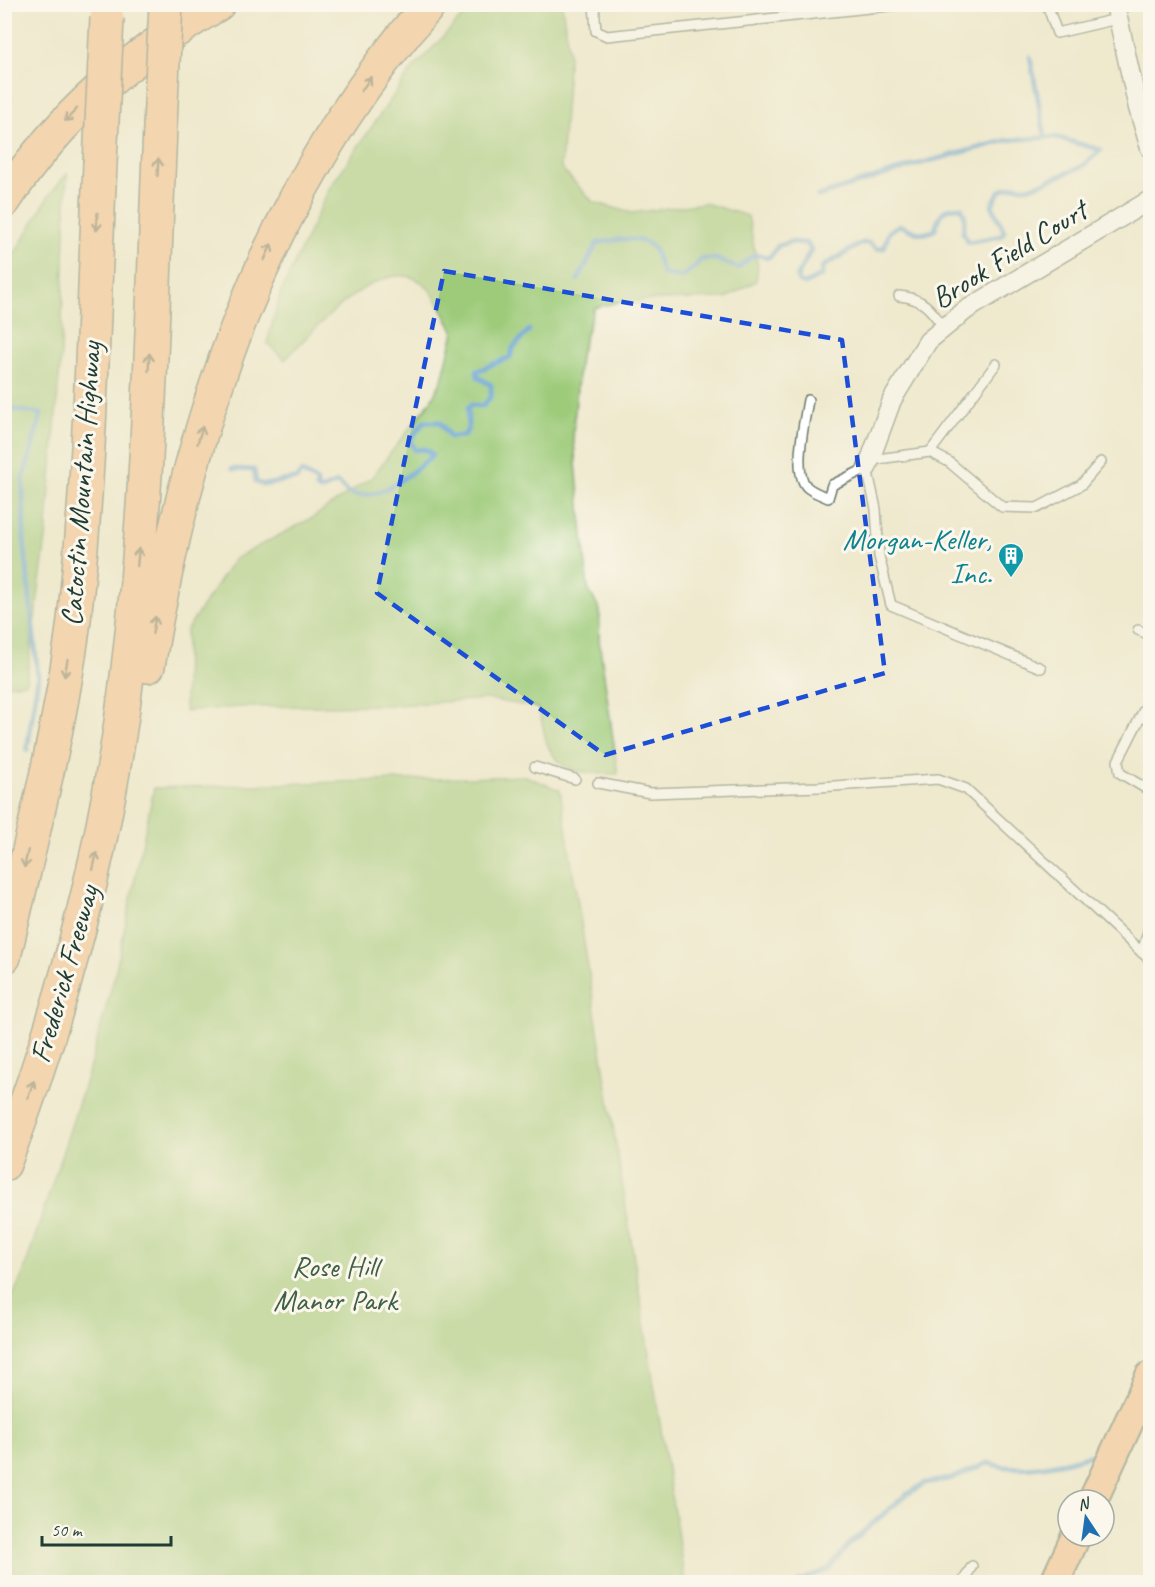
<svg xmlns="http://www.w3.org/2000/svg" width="1155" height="1587" font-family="Caveat,sans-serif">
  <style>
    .green { fill: #9dcb79; stroke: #5e8456; stroke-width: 1.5 }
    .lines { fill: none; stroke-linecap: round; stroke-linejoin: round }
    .stream { stroke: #62a0d3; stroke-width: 5 }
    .lane-casing { stroke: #68796a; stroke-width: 12 }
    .street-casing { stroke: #68796a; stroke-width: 21 }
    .primary-casing { stroke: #68796a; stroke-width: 32 }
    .highway-casing { stroke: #68796a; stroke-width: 36 }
    .lane { stroke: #fff; stroke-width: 9 }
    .street { stroke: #fff; stroke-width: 18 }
    .primary { stroke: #f9bc8a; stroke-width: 28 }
    .highway { stroke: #f9bc8a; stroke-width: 33 }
    .highway-bridge-casing { stroke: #68796a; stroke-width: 36; stroke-linecap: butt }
    .highway-bridge { stroke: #f9bc8a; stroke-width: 33 }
    .oneway { stroke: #81765b }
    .marked { fill: none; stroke: #1d4ed8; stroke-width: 4.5; stroke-dasharray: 12 8; stroke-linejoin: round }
    .labels { text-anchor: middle; stroke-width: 6; stroke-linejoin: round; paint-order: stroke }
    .street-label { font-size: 30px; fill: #1f3d34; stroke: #fbf7ec }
    .culture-label { font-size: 30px; fill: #0d838f; stroke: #fbf7ec; text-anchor: end }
    .park-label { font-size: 30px; fill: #3e6045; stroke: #fbf7ec }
  </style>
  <rect width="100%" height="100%" fill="#fbf7ec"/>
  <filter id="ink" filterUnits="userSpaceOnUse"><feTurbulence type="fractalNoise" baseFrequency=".0167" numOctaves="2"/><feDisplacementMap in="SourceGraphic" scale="12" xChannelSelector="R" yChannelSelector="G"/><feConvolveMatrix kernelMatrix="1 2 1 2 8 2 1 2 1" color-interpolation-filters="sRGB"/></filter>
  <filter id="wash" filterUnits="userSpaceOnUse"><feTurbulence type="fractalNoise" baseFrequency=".008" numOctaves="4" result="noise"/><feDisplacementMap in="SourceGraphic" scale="24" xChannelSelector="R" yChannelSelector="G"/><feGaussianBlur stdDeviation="1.35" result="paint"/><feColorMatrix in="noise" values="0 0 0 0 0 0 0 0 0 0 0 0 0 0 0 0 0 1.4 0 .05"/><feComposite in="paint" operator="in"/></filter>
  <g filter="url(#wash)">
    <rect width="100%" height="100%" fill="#efe9ce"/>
    <path class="green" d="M473 5H562L569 53 561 168 593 202 632 213 705 203 748 216 758 267 756 281 726 298 623 301 594 308 580 355 573 432 588 589 600 610 599 640 618 774C592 773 562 776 549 748 543 736 544 722 537 708L488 699 395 705 242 707 185 711 186 631 234 559 312 518 372 477 430 402 442 380 454 332C446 319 439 300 428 288 388 244 311 332 285 360L267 343 281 292 330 187 410 72Z
      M67 174 61 353 46 538 26 683 5 685V270L50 194Z
      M525 776 560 790 685 1582H5V1313L23 1274 87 1077 115 975 154 788Z"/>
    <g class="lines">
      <path class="stream" d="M1030 57 1045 136
        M578 280 597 243C614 240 646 233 655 251 658 258 660 267 663 274L681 277 695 267 701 259H716L738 268C748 260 754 250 766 258L771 256 778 246 790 242 807 243 811 250 797 276 799 282 805 284 822 275V267L862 243H869L877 249 884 248 889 232 899 225C914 230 918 238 935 230 939 214 943 207 961 207L965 217 963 233 968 242 1001 236 1004 231 992 205 999 192 1006 188 1017 186 1028 188 1050 180 1083 166 1101 150 1055 137 1008 140 915 165 818 196
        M4 408 41 414 23 480 24 540 38 677 27 750
        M232 469 254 470 256 482C269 489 282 478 296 479L302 472 317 482V488L320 490 337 483C343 486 346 493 352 494 380 501 409 474 429 459L432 455C427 448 422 449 415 450L410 440 424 422H440L450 437 464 436 468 429V407L471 405 483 406 491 396V385L478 377 477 371 510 357 513 348 529 330
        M798 1582 829 1569 850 1543 907 1494 925 1483 950 1479 988 1463C1022 1474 1060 1464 1094 1454"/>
    </g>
  </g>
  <g filter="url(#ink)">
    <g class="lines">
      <defs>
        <path id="lane" d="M594 4 596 31 607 36 907 4
          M1047 4 1057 33 1117 19
          M899 296C923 298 931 309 944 328
          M808 400C805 419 792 473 807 487 812 492 822 495 828 498L832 485 867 468 876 509 879 556 891 605 1041 668
          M930 452 996 364
          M870 460 930 452 949 462 1002 507 1037 508 1081 485 1101 462
          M1138 630 1150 635
          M1150 698 1118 761 1120 773 1150 791
          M535 767 575 779
          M598 783 650 793 819 787 938 779 966 789 1150 960
          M1142 953 1150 924
          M963 1582 972 1566"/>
        <path id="street" d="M1115 4 1138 108 1150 148
          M867 468 892 400 928 341 966 310 1150 200"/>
        <path id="primary" d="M1093 1500 1150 1376
          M1055 1582 1076 1536"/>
        <path id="highway" d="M4 201C59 116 132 55 218 4
          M148 666C188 426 266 188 430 4
          M4 957C29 846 60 734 74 620 91 469 93 316 100 164
          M4 1164C58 1022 99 872 121 722 151 511 152 295 162 82"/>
      </defs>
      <use href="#lane" class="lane-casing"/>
      <use href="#street" class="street-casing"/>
      <use href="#primary" class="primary-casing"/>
      <use href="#highway" class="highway-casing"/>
      <use href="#lane" class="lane"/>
      <use href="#street" class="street"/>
      <use href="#primary" class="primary"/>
      <use href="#highway" class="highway"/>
      <defs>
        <path id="highway-bridge" d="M162 82 166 4
          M100 164 107 18"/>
      </defs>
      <use href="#highway-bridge" class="highway-bridge-casing"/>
      <use href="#highway-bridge" class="highway-bridge"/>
    </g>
    <defs><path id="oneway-shaft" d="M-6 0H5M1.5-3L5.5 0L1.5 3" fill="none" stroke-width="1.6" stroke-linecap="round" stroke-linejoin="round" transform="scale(1.5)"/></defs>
    <g class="oneway">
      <use href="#oneway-shaft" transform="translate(366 84) rotate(-55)"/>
      <use href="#oneway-shaft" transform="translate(71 115) rotate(134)"/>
      <use href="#oneway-shaft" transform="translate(158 167) rotate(-87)"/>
      <use href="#oneway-shaft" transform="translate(97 222) rotate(93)"/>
      <use href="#oneway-shaft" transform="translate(268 252) rotate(-66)"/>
      <use href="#oneway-shaft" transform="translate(149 362) rotate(-87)"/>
      <use href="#oneway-shaft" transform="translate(200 435) rotate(-74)"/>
      <use href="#oneway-shaft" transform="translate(138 557) rotate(-85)"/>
      <use href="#oneway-shaft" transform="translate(154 625) rotate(-80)"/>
      <use href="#oneway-shaft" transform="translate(66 668) rotate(100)"/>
      <use href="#oneway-shaft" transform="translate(26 859) rotate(102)"/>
      <use href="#oneway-shaft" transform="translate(95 861) rotate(-78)"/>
      <use href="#oneway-shaft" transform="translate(31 1089) rotate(-71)"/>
    </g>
  </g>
  <path d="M0 0H1155V1587H0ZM444 271 842 340 885 673 605 755 377 593Z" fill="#efe9ce" fill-opacity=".55" fill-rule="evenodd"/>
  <path class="marked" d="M444 271 842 340 885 673 605 755 377 593Z"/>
  <defs>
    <symbol id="building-pin" viewBox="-11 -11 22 30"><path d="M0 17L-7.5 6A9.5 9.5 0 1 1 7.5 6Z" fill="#0f9aa8" stroke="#fbf7ec"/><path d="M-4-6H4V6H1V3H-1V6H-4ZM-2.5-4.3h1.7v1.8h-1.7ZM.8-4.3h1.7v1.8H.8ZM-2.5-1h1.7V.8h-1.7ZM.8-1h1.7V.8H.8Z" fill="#fff"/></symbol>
  </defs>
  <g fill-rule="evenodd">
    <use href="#building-pin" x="996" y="541" width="30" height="40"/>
  </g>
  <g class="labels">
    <g class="street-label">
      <text transform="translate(1009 254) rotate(-32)" y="10">Brook Field Court</text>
      <text transform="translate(81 484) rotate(-86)" y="10">Catoctin Mountain Highway</text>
      <text transform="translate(64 974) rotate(-74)" y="10">Frederick Freeway</text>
    </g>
    <g class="culture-label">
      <text x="992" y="549">Morgan-Keller,<tspan x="992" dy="34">Inc.</tspan></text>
    </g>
    <g class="park-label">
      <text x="335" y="1276">Rose Hill<tspan x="335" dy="34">Manor Park</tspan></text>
    </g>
  </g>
  <rect width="1155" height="1587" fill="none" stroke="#fbf7ec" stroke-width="24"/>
  <g transform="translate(1086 1518) rotate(347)"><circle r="28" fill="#fbf7ec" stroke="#a3ada2" stroke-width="1.5"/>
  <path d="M0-4.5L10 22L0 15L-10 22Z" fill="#1f6fb2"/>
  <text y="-9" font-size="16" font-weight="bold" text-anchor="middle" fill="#1f3d34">N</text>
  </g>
  <path d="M42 1536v9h129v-9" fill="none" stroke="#1f3d34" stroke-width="3"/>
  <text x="51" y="1536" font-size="18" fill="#1f3d34" stroke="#fbf7ec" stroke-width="4.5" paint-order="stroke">50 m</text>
</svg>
